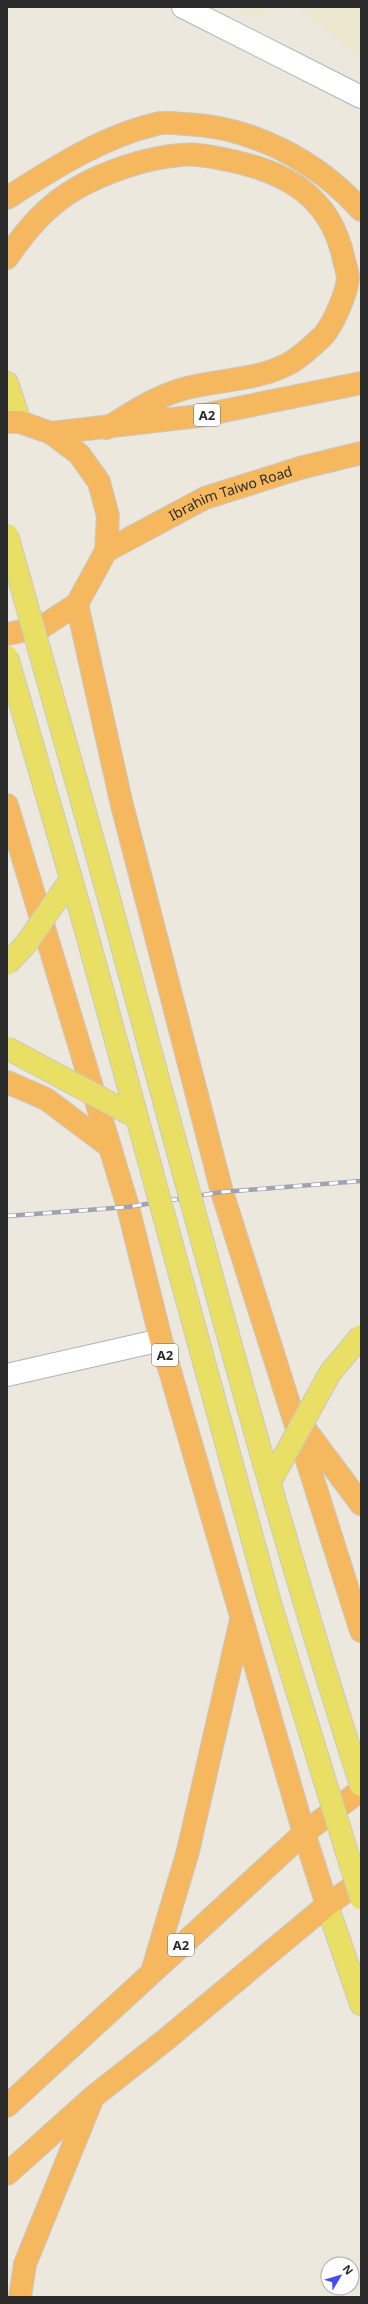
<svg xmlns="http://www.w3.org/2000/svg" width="368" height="2304" font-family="'Noto Sans',sans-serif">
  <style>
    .education { fill: #ece7ce }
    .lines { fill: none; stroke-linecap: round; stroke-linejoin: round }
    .minor-casing { stroke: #b1b1bd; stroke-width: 24 }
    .major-casing { stroke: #c8c8c8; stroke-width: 24 }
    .highway-casing { stroke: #c8c8c8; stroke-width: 24 }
    .minor { stroke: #fff; stroke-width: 22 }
    .major { stroke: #e9df65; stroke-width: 22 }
    .highway { stroke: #f5b85f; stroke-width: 22 }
    .rail-casing { stroke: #a1a1b4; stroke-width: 4.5 }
    .rail { stroke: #fff; stroke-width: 3; stroke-dasharray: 9; stroke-linecap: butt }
    .major-bridge-casing { stroke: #c8c8c8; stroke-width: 24; stroke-linecap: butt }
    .major-bridge { stroke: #e9df65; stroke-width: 22 }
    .labels { text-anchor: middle; stroke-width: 3.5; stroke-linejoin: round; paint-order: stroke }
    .shield { fill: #fff; stroke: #6b6b6b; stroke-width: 1 }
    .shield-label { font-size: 13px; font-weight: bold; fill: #2b2b2b }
    .street-label { font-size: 14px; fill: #2b2b2b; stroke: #fff }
  </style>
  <rect width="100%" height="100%" fill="#ece8de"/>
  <path class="education" d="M228 7H269L261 20Z
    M299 7H361V61Z"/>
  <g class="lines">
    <defs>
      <path id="minor" d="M183 7 361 97
        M7 1375 161 1340"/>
      <path id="major" d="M7 383 20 422
        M327 1905 361 2004"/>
      <g id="highway">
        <path d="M7 198C54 168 102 137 156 124 165 121 177 124 186 124 253 127 317 161 361 210"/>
        <path d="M7 258C26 230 47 205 77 188 107 171 146 158 180 155 195 153 213 157 228 160 287 172 331 197 344 260 345 265 348 272 348 278 347 293 333 325 323 336 313 345 300 358 288 364 256 381 218 379 183 389 155 397 132 413 107 428"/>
        <path d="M7 422H20L51 433 79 454 99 482 108 516 106 551 77 604 42 627 7 634"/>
        <path d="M51 433 199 416 361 383"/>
        <path id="s1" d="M106 551 205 498 300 468 361 453"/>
        <path d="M77 604 121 801 222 1192 361 1631"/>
        <path d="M7 805 128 1207 161 1340 304 1833 327 1905"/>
        <path d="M7 1082 46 1099 110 1147"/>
        <path d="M302 1425 361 1504"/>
        <path d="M152 1972 188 1851 241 1620"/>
        <path d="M7 2106 304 1833 361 1790"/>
        <path d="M7 2174 93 2097 169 2037 327 1905 361 1881"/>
        <path d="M20 2297 25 2264 91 2102"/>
      </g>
    </defs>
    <use href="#minor" class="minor-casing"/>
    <use href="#major" class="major-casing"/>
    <use href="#highway" class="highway-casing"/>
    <use href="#minor" class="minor"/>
    <use href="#major" class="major"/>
    <use href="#highway" class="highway"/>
    <defs>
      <path id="rail" d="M7 1216 128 1207 222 1192 361 1181"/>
    </defs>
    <use href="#rail" class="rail-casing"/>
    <use href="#rail" class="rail"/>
    <defs>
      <path id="major-bridge" d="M7 535C37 644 69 753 99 862 184 1170 263 1480 361 1785
        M7 657 83 920 270 1603 361 1898
        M7 964 26 944 71 879
        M7 1048 136 1117
        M270 1482 330 1373 361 1336"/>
    </defs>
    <use href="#major-bridge" class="major-bridge-casing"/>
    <use href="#major-bridge" class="major-bridge"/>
  </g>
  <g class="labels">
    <g class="shield">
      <rect x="194" y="404" width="26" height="22" rx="3"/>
      <rect x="152" y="1344" width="26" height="22" rx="3"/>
      <rect x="168" y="1934" width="26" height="22" rx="3"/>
    </g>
    <g class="shield-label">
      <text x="207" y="420">A2</text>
      <text x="165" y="1360">A2</text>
      <text x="181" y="1950">A2</text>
    </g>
    <g class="street-label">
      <text dy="5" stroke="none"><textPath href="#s1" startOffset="138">Ibrahim Taiwo Road</textPath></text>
    </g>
  </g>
  <rect width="368" height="2304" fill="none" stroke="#2b2b2b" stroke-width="16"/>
  <g transform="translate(340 2276) rotate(52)"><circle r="19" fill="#ffffff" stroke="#aaaaaa"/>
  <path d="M0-3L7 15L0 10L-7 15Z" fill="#474bf0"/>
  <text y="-6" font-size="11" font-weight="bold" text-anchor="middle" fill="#2b2b2b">N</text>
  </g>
</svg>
